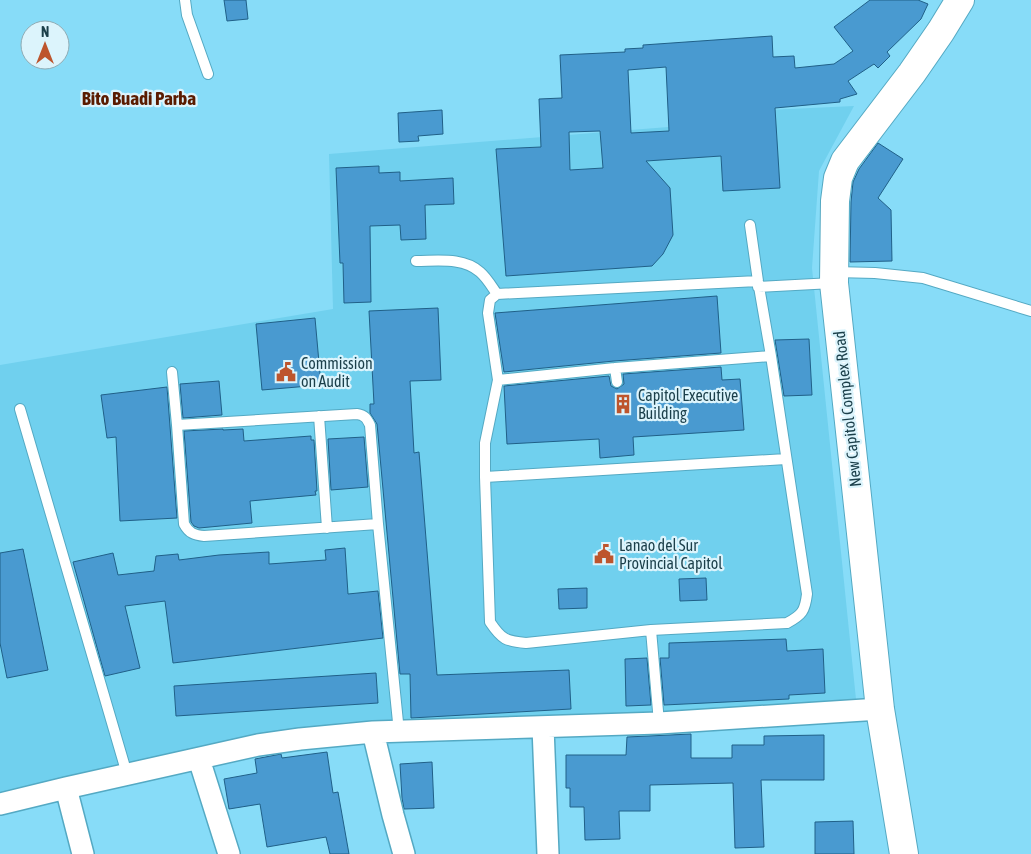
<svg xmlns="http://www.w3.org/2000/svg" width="1031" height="854" font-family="'Asap Condensed',sans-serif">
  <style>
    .built { fill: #70d0ee }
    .building { fill: #499ad0; stroke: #206088; fill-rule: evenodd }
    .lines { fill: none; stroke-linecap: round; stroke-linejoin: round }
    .service-casing { stroke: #54a9c3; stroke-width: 12 }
    .minor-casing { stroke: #54a9c3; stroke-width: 24 }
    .secondary-casing { stroke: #54a9c3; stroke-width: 30 }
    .service { stroke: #fff; stroke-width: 10 }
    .minor { stroke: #fff; stroke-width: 21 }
    .secondary { stroke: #fff; stroke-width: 28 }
    .labels { text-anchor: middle; stroke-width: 4.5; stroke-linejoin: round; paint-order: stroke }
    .poi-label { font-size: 16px; fill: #1b3f4a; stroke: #dcf4fc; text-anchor: start }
    .street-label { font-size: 16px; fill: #1b3f4a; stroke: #dcf4fc }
    .quarter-label { font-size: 19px; font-weight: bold; fill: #5a1b00; stroke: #dcf4fc }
  </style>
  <rect width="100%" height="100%" fill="#87dcf8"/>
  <path class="built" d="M854 106 819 171 812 268 857 709 346 722 0 794V365L333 309 329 154 706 124V113Z"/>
  <path class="building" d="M224 0H246L248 19 227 21Z
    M870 0H918L928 4 921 19 887 52 890 56 878 68 874 64 848 81 857 94 840 99V102L775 108 780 188 723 191 721 156 646 161 670 188 673 235 663 254 652 266 506 276 496 149 541 147 539 99 562 98 560 55 625 52V49L643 48V45L772 36 773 57 794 56 795 68 834 64 853 51 834 27ZM666 67 669 131 631 133 628 70ZM600 131 603 168 570 170 569 132Z
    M442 110 443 134 418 136 419 141 399 142 398 113Z
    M878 143 903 159 878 198 891 210 892 261 850 262 851 202 853 182 859 169Z
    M379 166V173L400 172V181L453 178 454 204 425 205 426 239 401 240 400 225 370 226 371 302 344 303 343 263H340L336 168Z
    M717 296 721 353 614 361 504 372 495 313Z
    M438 308 441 380 410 381 414 453 419 452 437 675 569 670 571 709 411 718 410 674H400L377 424 370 413V404H374L369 311Z
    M315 318 321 385 262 390 256 324Z
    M809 339 812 395 784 396 775 340Z
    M721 367 722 380 740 379 744 430 633 437 634 455 600 458 599 439 507 444 504 386 609 376 611 386 617 389 624 384 623 374Z
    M219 381 222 415 183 418 180 384Z
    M167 387 177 518 120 521 116 437 107 438 101 395Z
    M223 429V430L243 429 244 441 311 436V440H314L317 491H315L316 495 250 501 252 523 199 528 194 526 191 522 184 431Z
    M364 437 368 487 331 490 328 439Z
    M345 548 348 594 378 591 383 638 173 663 165 601 125 606 140 668 105 676 73 562 113 553 118 575 154 571 156 556 178 554 179 560 219 555 269 552V564L326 560 325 550Z
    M23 549 48 670 7 678 0 643V553Z
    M706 578 707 600 680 601 679 579Z
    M587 588V608L559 609 558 589Z
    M786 639 787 651 823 649 825 693 789 695V699L664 705 660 658H669V643Z
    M647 658 651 705 626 706 625 659Z
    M376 673 378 703 176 716 174 686Z
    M691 734V758H732V745H764V736L824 735V780H761L764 847 735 848 733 783 650 785V811H619L620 839 585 840 584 807H570V788H566V755H626L627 737Z
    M327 752 333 793 338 792 349 854H330L326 837 267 847 260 804 229 809 224 779 257 773 255 759 281 754 282 758Z
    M432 762 434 808 404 809 402 798 400 764Z
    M853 821 854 854H815V822Z"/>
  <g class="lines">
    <defs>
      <path id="service" d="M185 0 187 15 208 74
        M750 225 758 281 771 356 807 594C805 611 802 615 787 623L651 630 526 643C506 641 502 640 490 622L485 477V443L498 380 488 313 490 300 497 294 758 281
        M416 261C438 261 463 257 480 272 487 278 492 287 497 294
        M835 272 875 273 923 278 1031 311
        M758 287 833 283
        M615 368 617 382
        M172 372 177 425 357 414C365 415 367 419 370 425L378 524 399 732
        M498 380 615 368 771 356
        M20 409 127 774
        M319 416 327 528
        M177 425 184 524C189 533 194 535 204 536L378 524
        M485 477 786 459
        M651 630 659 723"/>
      <path id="minor" d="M543 727 548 854
        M373 732 393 815 404 854
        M199 759 229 854
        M66 788 83 854
        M0 804 66 788 258 745 300 739 373 732 659 723 880 709"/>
      <path id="secondary" d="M904 854 880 709 834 283 835 201 838 178 845 161 912 73 941 31 960 0"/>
    </defs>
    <use href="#service" class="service-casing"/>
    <use href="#minor" class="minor-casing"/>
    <use href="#secondary" class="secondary-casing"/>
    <use href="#service" class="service"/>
    <use href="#minor" class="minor"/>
    <use href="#secondary" class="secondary"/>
  </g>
  <defs>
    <symbol id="civic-bare" viewBox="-9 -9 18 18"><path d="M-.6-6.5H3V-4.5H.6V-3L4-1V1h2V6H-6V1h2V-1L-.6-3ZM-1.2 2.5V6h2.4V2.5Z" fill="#bd552d" stroke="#dcf4fc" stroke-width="2.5" paint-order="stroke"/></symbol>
    <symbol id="building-bare" viewBox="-9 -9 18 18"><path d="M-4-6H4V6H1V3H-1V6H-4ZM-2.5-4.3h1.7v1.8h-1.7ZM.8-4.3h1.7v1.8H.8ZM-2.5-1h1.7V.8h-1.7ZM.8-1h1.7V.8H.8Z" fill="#bd552d" stroke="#dcf4fc" stroke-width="2.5" paint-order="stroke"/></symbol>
  </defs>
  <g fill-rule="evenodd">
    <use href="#civic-bare" x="272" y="358" width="28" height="28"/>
    <use href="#building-bare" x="609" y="390" width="28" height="28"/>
    <use href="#civic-bare" x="590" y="540" width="28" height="28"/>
  </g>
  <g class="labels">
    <g class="poi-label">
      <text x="301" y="369">Commission<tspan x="301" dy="18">on Audit</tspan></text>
      <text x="638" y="401">Capitol Executive<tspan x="638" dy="18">Building</tspan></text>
      <text x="619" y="551">Lanao del Sur<tspan x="619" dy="18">Provincial Capitol</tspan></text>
    </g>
    <g class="street-label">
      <text transform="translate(847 409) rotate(-96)" y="6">New Capitol Complex Road</text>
    </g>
    <g class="quarter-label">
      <text x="139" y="105">Bito Buadi Parba</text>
    </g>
  </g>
  <g transform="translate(45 45)"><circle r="24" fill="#dcf4fc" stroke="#8facb5"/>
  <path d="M0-4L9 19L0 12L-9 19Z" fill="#bd552d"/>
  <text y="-8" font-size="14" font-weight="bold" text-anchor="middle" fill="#1b3f4a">N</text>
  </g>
</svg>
